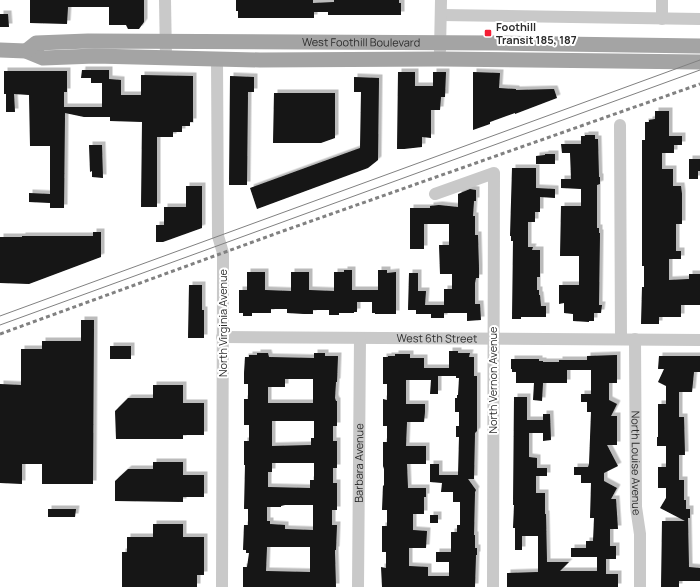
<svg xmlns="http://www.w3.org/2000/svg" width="700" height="587" font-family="Manrope,sans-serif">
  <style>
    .building { fill: #131313; fill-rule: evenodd; filter: url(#shadow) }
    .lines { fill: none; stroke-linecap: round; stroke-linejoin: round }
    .minor { stroke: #c9c9c9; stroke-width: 12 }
    .major { stroke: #a4a4a4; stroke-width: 15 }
    .tram { stroke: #818181; stroke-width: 1 }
    .rail { stroke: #818181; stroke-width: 3; stroke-dasharray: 4 3; stroke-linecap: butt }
    .poi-dot { fill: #f41d34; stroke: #fff; stroke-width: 1.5 }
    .labels { text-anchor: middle; stroke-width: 4; stroke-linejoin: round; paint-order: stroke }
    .poi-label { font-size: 11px; font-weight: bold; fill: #2c2c2c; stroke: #fff; text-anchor: start }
    .street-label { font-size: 11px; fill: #2c2c2c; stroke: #fff }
  </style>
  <defs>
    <filter id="shadow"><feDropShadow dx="3.5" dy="-3.5" stdDeviation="0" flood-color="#0004"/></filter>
  </defs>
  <rect width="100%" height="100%" fill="#fff"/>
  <path class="building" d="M30 0H144V22L139 29H128L126 25H109V7H68L67 24 30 23Z
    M236 0H313V3L334 2V0H399V3H401V15H328V12H314V18H238V11H236Z
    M0 14H8L9 27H0Z
    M82 70H109V79L121 80V95H141V75L193 76V122H190V126H182V132H173V137H157V207H141L142 122 110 121V117H84L65 113 64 208H50V203L29 202V193L50 194V146H30L29 95 14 94 15 112H6V94H4V71H67V92H64V107H102V83H91V78H81Z
    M398 72H415V86H433V72H446L445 97H441L440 110H431V138L422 137V147L404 149H397Z
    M473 72 500 73 499 88 516 89V90L554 89 557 98 515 114V113L490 122V124L473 130Z
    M230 76 254 77V92H248L247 185H229Z
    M354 77 379 78 378 160 368 168 257 209 250 188 360 148 361 92H354Z
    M274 93H335V138L321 143H273Z
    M655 111H669V136H682V145H674V153H662V169H673V186H681L682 194V224H676V251H681V259H669V280L689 279V274H700V305H681V317H659V324H641L642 287H644V266H642V140H645V122H649V120L655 119Z
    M585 135H595V139H598L599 177H600V184L597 185V228H599V233H600L599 305H602L601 313H594V321H589V322L573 321V314L564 313V303L559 304V285H579V256H560L561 206H581V189L561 188V179H571L570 153H562L561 144H581V136H585Z
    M89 145H102L103 178 92 177V171L90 172Z
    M545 154H555V164H536V156L545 155Z
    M689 159H700V171H698V179H689Z
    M512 168H536V188L555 189V198L540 197V212H535V222H528V247H533L532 250H540V277H537V290H539V295H540L541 306H546V317H521V319H512L513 241H511V236H510Z
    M186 186H202V228L163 242H156V225H164V207H186Z
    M470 189 476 190V201H474L473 216H475V235H478L479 268V278H476L475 283V304H480L481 320 467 321V313H444V318H431V314H416V310H408L409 273H418V291H426L425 305H444V289H452V274H440L439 245H449V224H424V249H410V208H430V206L439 205 458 207V194Z
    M93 232H101V257L29 284 0 283V237H22V236H93Z
    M344 270H352V290H378V270H387V273L396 272V314H375V313H372V302H357V312H354V313H339V315H329V310H313V314H304L287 313V309H271V313H252V316H243V313H239V290H247V272H265V290L291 291V272H309V290L334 291V272H344Z
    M189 285H202V310H204V338H188Z
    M81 320H94L93 484H42V464H22V484L0 483V384L21 385V349H42V341H81Z
    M110 346H131V359H110Z
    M449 351H458V353H470L469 357H474V376H477V431L475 433 474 479H468L476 490 475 492 474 535H475V548H477V555H476L475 587H382L381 567 386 568V552H382V526H387V510H382L383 485 384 486V469L383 466V442H387V426H383V399L387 400V384H383V357H388V356H395V354H410V358H424V368H449ZM438 376H456V378H459L458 395H457V398H455V412H459V426H456V437H459L458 475H439V464H430V482L442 483 441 492H453V502H460V525H457V532H451V552H436V562H449V576H428V567L409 566V548H426L427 531 413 530V514H424V497H426V488H408L407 464H426V446H406L407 422H424L425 412V404H406V380H431L430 394H438Z
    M257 353H268L269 357 314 358V353H325V356H338L337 382H336L335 398 336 401H337V426H333V441H337V468H333V483H337V510H332V525H337L336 550H335V553L336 587H243V567H247L249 553H246V550H243L244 525H248V509H244L245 465H244V441H249V425H244V399H248V384H244V373L245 357H249V355H257ZM285 379H313V403H268V387H285ZM272 421H314V438H311V445L272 446ZM272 463H314V480H310V488L268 487V472H272ZM285 505H313V530L285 529V525L270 524V521H267V507H281V506ZM267 547H310V572L266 571Z
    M617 355V383H609V400L617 404 611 416H617V445H607L618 466 604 473V481L617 488 611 499H616L618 529H610V546H616V559H606V574H618V587H507V573L538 572V536H522V550H515V528H513L514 505H513L514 397H527V420H543V414H550L551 440 543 441V433H529V457L537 458V468H547V476H536V493H545V514H546L547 562H569L560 571H597V557H571V548H586V541H593L594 518H590L591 483H581V475H574V467H588L589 464 591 412H587V402H581V394H591V370H567V383H543L542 401 533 400 534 383H516V372H512V369H511V359H539V361H543V362H559V360H587V356Z
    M659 356H700V372H694L692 392H679V417H684L685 455H679V480H684V500H686V509H690V518H688L689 567 700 568V581H679V587H661L662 521H685L660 508 666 498V488H658V467H666V446H657V437H658V404H666V386L658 382 664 369H658Z
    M153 385H183V403H204V435H183V439H116L115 411 128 398H153Z
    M153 462H183V475H204V497H183V502L115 501V481L128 469H153Z
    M48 509H76L75 517H48Z
    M430 515H438V523H430Z
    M153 524H183V537H204V575H197V587H122V552H127V537H153Z"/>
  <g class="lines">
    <g class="minor">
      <path d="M165 0 166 57"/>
      <path d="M441 15 700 19"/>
      <path d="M662 19V0"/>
      <path d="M440 51 441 0"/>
      <path d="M217 59 218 236 223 253V277L222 587"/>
      <path d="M620 125 621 339"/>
      <path d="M435 194 494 173 493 587"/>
      <path id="s1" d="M222 337 700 340"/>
      <path id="s2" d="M635 339 636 507 640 534V587"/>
      <path id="s3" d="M358 587 360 338"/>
    </g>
    <g class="major">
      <path d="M0 50 26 51 43 58 95 56 260 60 440 59 700 62"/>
      <path id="s4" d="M26 51 36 43 88 41 498 43 700 46"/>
    </g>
    <path class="tram" d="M0 316 700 60
      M0 325 700 70"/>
    <path class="rail" d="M0 334 283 231 700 84"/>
  </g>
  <rect class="poi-dot" x="484" y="29" width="8" height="8" rx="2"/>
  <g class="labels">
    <g class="poi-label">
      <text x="496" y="31">Foothill<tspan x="496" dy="13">Transit 185, 187</tspan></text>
    </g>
    <g class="street-label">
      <text dy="4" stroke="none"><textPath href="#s4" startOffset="338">West Foothill Boulevard</textPath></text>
      <text transform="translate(223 323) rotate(-90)" y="4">North Virginia Avenue</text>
      <text dy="4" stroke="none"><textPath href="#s1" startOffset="215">West 6th Street</textPath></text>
      <text transform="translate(493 380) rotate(-90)" y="4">North Vernon Avenue</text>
      <text dy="4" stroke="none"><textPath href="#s3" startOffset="124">Barbara Avenue</textPath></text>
      <text dy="4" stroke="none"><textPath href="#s2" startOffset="124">North Louise Avenue</textPath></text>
    </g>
  </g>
</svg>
